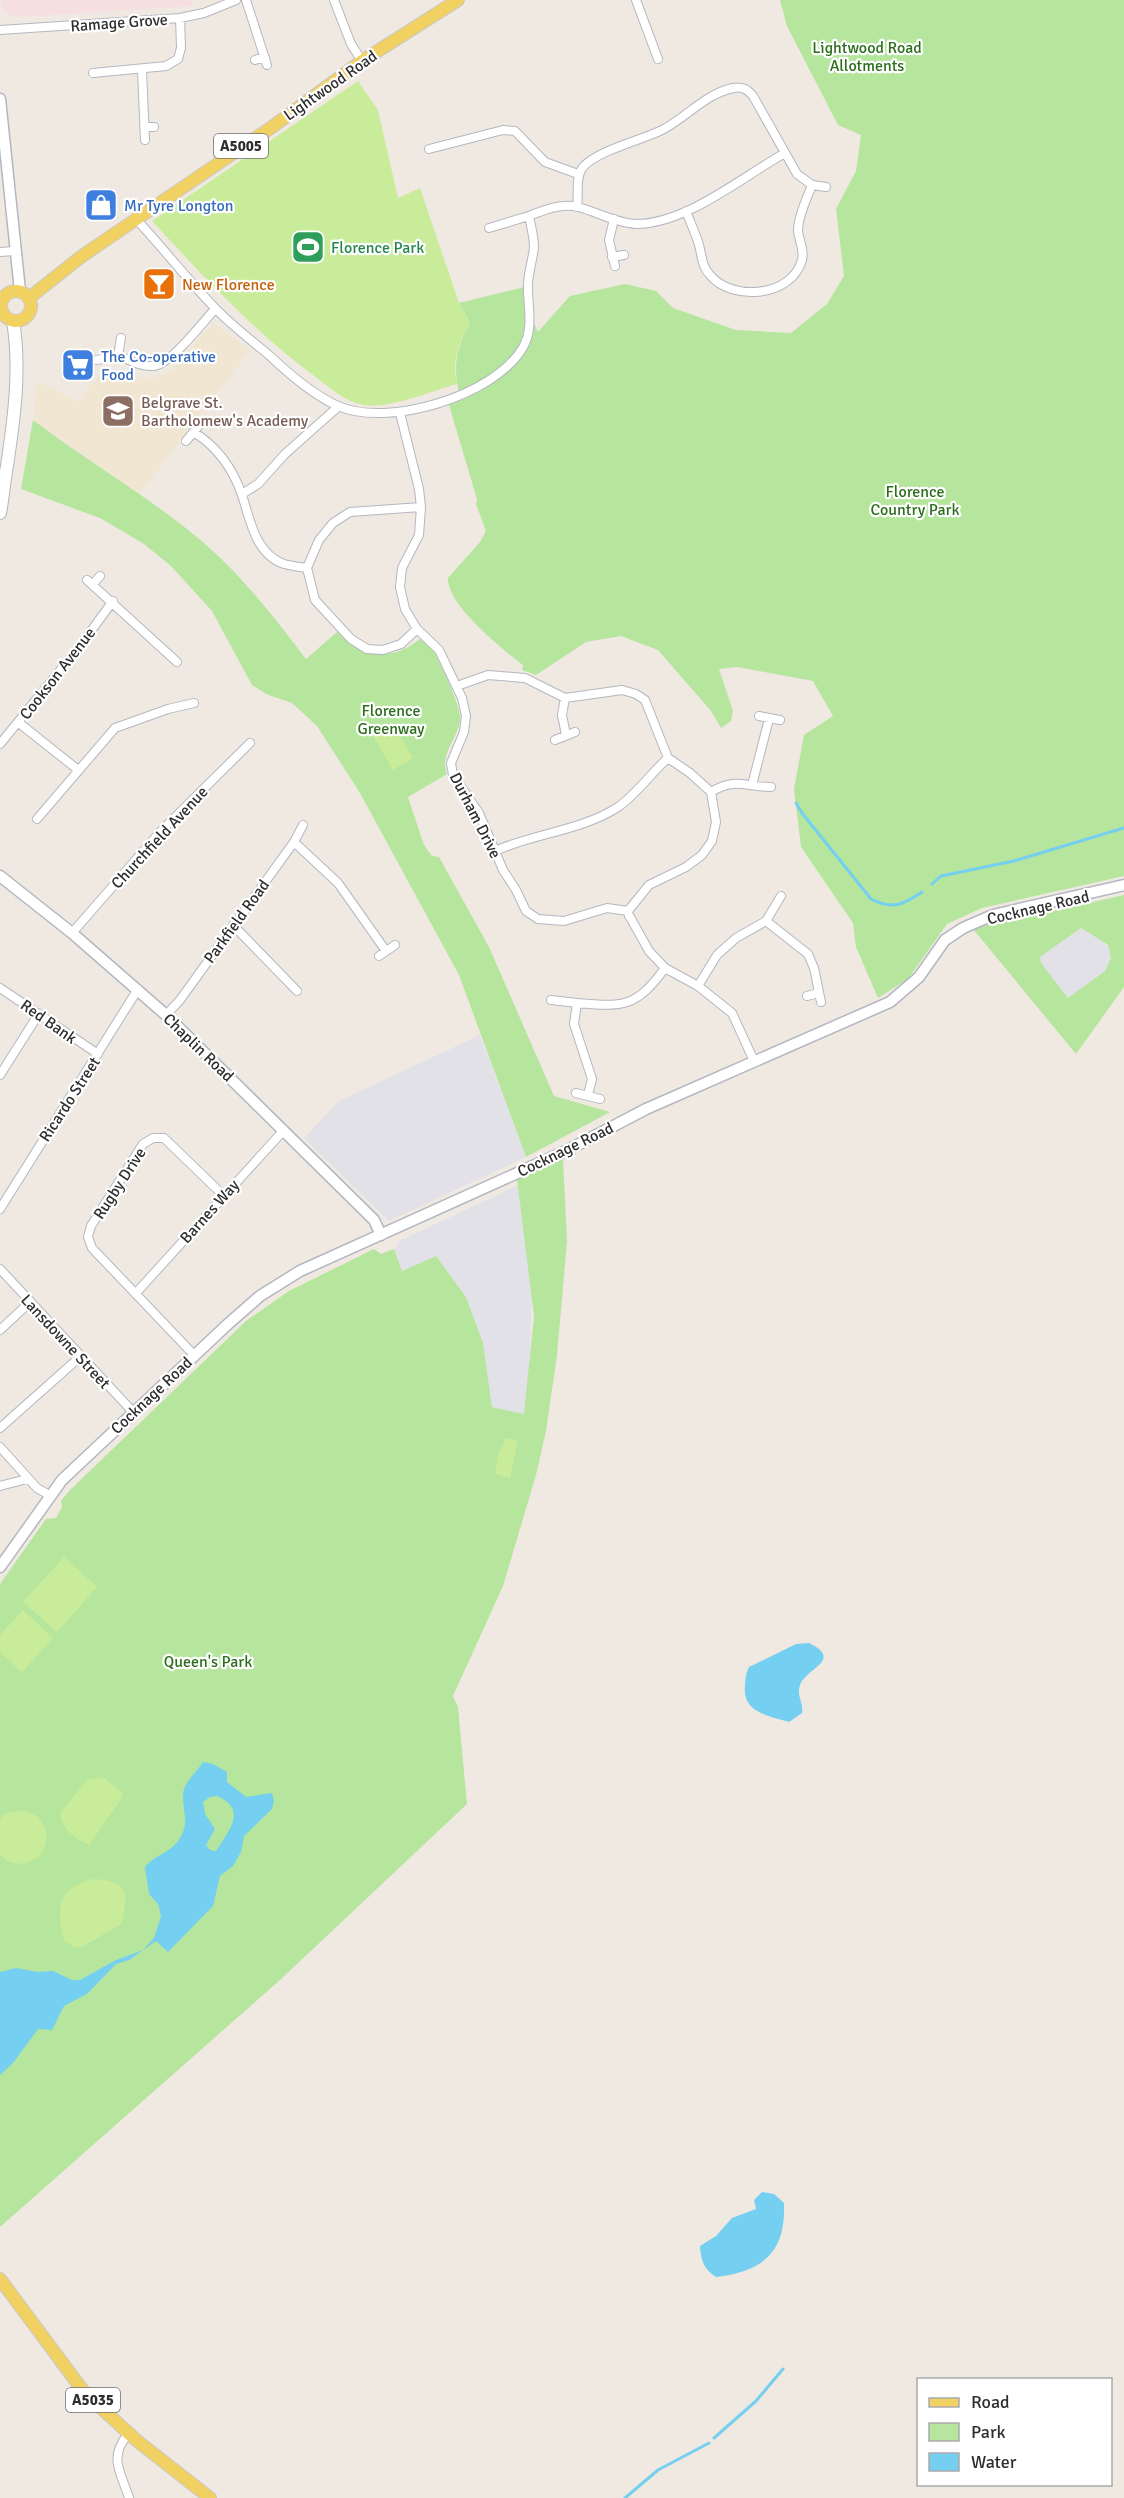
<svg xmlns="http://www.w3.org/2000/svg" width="1124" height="2498" font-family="Signika,sans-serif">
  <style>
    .industrial { fill: #e3e1e8 }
    .education { fill: #f0e6d1 }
    .medical { fill: #f5dfe0 }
    .green { fill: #b6e59e; fill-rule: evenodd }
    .pitch { fill: #c9ec9a }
    .water { fill: #75cff0; fill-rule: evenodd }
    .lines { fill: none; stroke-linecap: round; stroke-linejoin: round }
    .stream { stroke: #75cff0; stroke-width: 3 }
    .minor-casing { stroke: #b4b7c1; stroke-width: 10 }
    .tertiary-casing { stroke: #b4b7c1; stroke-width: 13 }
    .secondary-casing { stroke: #b4b7c1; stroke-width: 14 }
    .primary-casing { stroke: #c9c9c9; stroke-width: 14 }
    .minor { stroke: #fff; stroke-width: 8 }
    .tertiary { stroke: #fff; stroke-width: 10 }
    .secondary { stroke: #fff; stroke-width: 12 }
    .primary { stroke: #f2d163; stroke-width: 12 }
    .labels { text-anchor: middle; stroke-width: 4.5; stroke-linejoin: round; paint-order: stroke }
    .shield { fill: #fff; stroke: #6d6d6d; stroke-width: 1.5 }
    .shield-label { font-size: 15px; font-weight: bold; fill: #2e2e2e }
    .street-label { font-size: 16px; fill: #2e2e2e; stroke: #fff }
    .park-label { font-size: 16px; fill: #2c6e1b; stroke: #fff }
    .shop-label { font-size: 16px; fill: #366cbe; stroke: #fff; text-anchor: start }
    .leisure-label { font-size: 16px; fill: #27864d; stroke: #fff; text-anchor: start }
    .food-label { font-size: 16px; fill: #c56008; stroke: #fff; text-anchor: start }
    .education-label { font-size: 16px; fill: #785e54; stroke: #fff; text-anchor: start }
  </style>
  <rect width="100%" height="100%" fill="#efe9e1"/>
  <path class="industrial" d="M1081 928 1108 946 1111 958 1105 971 1068 998 1041 963 1040 957Z
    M480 1035 526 1157 389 1221 304 1138 339 1101Z
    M523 1183 533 1266 529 1374 524 1414 492 1407 483 1343 466 1297 436 1256 402 1271 394 1249 399 1241Z"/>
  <path class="education" d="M213 323 250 350 139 494 33 420 37 381 77 402 104 370 151 379 172 370Z"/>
  <path class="medical" d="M2 0H192L194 6 15 17 3 10Z"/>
  <path class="green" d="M780 0H1124V876L982 908 947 924 908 979 878 998 856 947 853 923 801 847 794 789 804 735 833 716 813 681 737 667 719 669 733 711 731 721 721 728 711 711 658 650 621 636 586 642 536 675 522 670 523 665C503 650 446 604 448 578L480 542 486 531 476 504 477 499 449 405 459 393C453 366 456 347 470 323L459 303 528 286 530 314 538 332 570 296 625 284 656 291 673 308 736 330 791 333 827 304 844 276 836 209 856 171 861 135 838 125 787 26Z
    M33 420C88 462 150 497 204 543 243 577 275 618 306 659L337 632C364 656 390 663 420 639 425 643 431 647 434 652 441 666 462 707 460 721 457 740 439 755 447 774L408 797 424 845 432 856 439 857 489 947 554 1096 610 1112 526 1157 459 975 360 793 317 726 292 703 266 694 252 685 212 611 171 566 144 544 100 518 21 489Z
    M1124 895V987L1076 1054 973 929 1015 917 1063 909ZM1081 928 1108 945 1111 958 1105 971 1068 998 1041 963 1040 957Z
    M563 1159 567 1241 557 1355 546 1431 536 1475 503 1586 453 1696 458 1707 467 1804 280 1980 0 2227V1584L46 1519 56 1518 62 1507 61 1501 69 1491 246 1321 289 1291 374 1249 381 1254 394 1249 402 1271 436 1256 466 1297 483 1343 492 1407 524 1414 534 1316 517 1179Z"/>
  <path class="pitch" d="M358 81 378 110 398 198 420 188 459 303 470 323C458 343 452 361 457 384 431 391 391 409 364 405 345 402 332 389 317 378 255 333 204 277 152 221Z
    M392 723 413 758 393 770 372 734Z
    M506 1438 518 1440 510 1478 495 1474 498 1454Z
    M64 1557 97 1587 57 1632 23 1602Z
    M23 1610 53 1638 22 1672 0 1652V1635Z
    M104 1778 122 1792 123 1796 89 1845C74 1838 62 1829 60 1813L88 1779Z
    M22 1810C46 1815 53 1837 40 1856 25 1866 12 1867 0 1855V1819L6 1813Z
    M94 1879C129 1881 129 1893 121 1924L82 1947H74L64 1940C55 1908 59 1886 94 1879Z"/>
  <path class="water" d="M809 1643C844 1660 806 1668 800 1685 796 1695 804 1703 802 1713L789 1722C768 1716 742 1712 745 1686 745 1679 746 1673 749 1667L796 1644Z
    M203 1762 213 1764 227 1772V1782L246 1797 272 1793 274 1801 272 1809 244 1836 241 1852 233 1866 220 1876 213 1906 168 1952 156 1941 129 1960 116 1964 87 1994 64 2006 52 2030 38 2029 13 2063 0 2075V1972L16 1968 37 1972 53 1971 72 1980H80L114 1961 143 1950 154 1938 161 1916 158 1904 149 1894 145 1867C156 1853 174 1854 183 1832 189 1818 180 1803 184 1789 187 1780 198 1770 203 1762ZM217 1796C249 1810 228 1831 216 1851L210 1850 206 1845 215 1829 205 1814 203 1802 210 1797Z
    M762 2192 774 2194 784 2203C786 2253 763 2271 716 2277 704 2269 701 2261 700 2246L716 2236 732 2218 756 2209 754 2200Z"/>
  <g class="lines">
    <path class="stream" d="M796 803 802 813 871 899C892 910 903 905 922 892
      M932 884 941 876 1014 861 1124 828
      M714 2438 756 2401 783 2369
      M625 2498 658 2470 709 2443"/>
    <defs>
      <path id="minor" d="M246 0 267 65
        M334 0 351 44 362 61
        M636 0 658 59
        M0 30 180 18 204 13 236 0
        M255 60 265 57
        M142 70 145 140
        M93 73 166 66 178 59 181 48 180 18
        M144 127H154
        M429 149 503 130 515 131 545 162 578 174
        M812 185 826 187
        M577 207C579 194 575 177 583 167 598 150 642 140 662 130 687 117 705 94 733 88 742 86 747 89 753 96L797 174 812 185C807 198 799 214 798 229 798 239 805 250 802 260 792 297 732 302 710 275 702 267 702 256 699 245 696 234 690 222 686 211
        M136 219C163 248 187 279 214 307 231 325 251 340 269 355 289 374 313 395 338 406 388 428 493 396 522 349 535 328 527 306 528 283 529 270 533 258 534 247 534 237 531 226 529 216 544 210 561 203 578 207 597 212 616 223 636 224 686 224 742 177 785 153
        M614 219 609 240 615 266
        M489 228 529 216
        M0 252 14 251
        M612 257 624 255
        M121 338 118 355C129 360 141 367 154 366 171 364 203 322 215 309
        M97 360 118 355
        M400 413 419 489 421 507 419 535 402 568 400 587 405 609 417 629 439 650 462 698 466 716 464 732 451 763 453 775 479 813 503 870 516 890 526 911 538 919 564 921 607 908 628 911 629 916
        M195 433C217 447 233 469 242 495 250 519 255 554 284 564 291 566 300 567 307 568
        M186 441 201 423
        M242 494 258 484 285 454 339 406
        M87 580 177 662
        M93 584 100 576
        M417 629 401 644 383 650 367 649 351 639 315 600 307 568 319 540 333 523 350 512 421 507
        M457 686 488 675 525 678 565 698 622 690 636 694 645 700 668 758 690 773 711 792 716 822 712 841 702 855 686 867 649 885 628 911
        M565 698 562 715 566 735
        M759 716 780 720
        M19 723 77 769
        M555 740 575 732
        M0 744 80 646 113 601
        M752 785 769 719
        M711 792C736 777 745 787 771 787
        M37 819 115 728 168 709 194 703
        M294 842 338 883 386 951
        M495 851C535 833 581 831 618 807 636 795 651 773 668 758
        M630 917 649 951 665 968 698 986 732 1013 754 1061
        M766 921 781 896
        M233 925 297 991
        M72 933 161 831 250 743
        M379 956 395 945
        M698 986 717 955 736 938 766 921 808 954 814 968 821 1002
        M0 988 98 1054
        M807 996 819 993
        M551 1000 577 1003
        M166 1015 180 1000 294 842 303 825
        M0 1075 38 1015
        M576 1093 600 1099
        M588 1095 592 1079 574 1024 577 1003C623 1007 636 1008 665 968
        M0 1209 138 989
        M0 1269 133 1412
        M136 1293 284 1130
        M0 1330 30 1302
        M194 1355 92 1248 88 1237 91 1226 143 1144 153 1138H164L223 1195
        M0 1428 81 1356
        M0 1447 37 1488 49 1495
        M0 1486 27 1479
        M128 2434C108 2458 121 2472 129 2498"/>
      <path id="tertiary" d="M0 99 20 291
        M0 876 72 933 166 1015 374 1220 381 1235
        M0 1567 62 1480 228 1324 260 1296 300 1271 566 1151 646 1109 890 1002 919 977 945 940 963 928 993 915 1124 885"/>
      <path id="secondary" d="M0 513C3 497 4 482 7 466 14 419 21 369 13 321"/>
      <path id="primary" d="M1 306a15 15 0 1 1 30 0a15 15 0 1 1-30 0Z
        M29 298 82 256 272 127 362 61 458 0
        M0 2279 84 2392 136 2440 210 2498"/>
    </defs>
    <use href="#minor" class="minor-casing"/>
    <use href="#tertiary" class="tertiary-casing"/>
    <use href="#secondary" class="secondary-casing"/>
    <use href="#primary" class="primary-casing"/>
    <use href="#minor" class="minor"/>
    <use href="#tertiary" class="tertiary"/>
    <use href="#secondary" class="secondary"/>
    <use href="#primary" class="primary"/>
  </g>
  <defs>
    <symbol id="shop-square" viewBox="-11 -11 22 22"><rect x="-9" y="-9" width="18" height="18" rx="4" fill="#3f7fe0" stroke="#fff"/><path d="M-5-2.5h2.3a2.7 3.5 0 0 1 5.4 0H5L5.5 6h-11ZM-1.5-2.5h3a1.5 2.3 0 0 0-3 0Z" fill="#fff"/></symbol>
    <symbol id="stadium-square" viewBox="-11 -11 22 22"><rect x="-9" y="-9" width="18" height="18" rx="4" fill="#2e9e5b" stroke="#fff"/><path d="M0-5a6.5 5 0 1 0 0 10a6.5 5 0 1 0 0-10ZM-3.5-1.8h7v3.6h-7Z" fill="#fff"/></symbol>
    <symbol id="bar-square" viewBox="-11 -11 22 22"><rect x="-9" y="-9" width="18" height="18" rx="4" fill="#e8710a" stroke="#fff"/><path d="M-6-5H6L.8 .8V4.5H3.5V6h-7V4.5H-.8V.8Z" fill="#fff"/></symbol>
    <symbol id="supermarket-square" viewBox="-11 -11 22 22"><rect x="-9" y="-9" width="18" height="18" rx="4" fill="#3f7fe0" stroke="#fff"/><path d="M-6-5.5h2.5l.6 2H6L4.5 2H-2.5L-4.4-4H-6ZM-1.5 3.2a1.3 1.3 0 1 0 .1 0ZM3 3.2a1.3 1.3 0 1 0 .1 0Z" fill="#fff"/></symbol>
    <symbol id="school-square" viewBox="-11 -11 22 22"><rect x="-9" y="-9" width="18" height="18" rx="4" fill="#8d6e63" stroke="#fff"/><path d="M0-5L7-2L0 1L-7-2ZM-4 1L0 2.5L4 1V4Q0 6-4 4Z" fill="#fff"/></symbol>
  </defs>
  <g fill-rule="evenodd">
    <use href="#shop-square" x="82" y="186" width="38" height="38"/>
    <use href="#stadium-square" x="289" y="228" width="38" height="38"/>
    <use href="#bar-square" x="140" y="265" width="38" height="38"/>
    <use href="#supermarket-square" x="59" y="346" width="38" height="38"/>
    <use href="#school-square" x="99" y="392" width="38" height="38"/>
  </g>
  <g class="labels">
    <g class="shield">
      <rect x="214" y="134" width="54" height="24" rx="4.5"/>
      <rect x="66" y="2388" width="54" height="24" rx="4.5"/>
    </g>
    <g class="shield-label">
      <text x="241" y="151">A5005</text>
      <text x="93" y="2405">A5035</text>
    </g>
    <g class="street-label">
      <text transform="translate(119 22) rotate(-4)" y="6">Ramage Grove</text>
      <text transform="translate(330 85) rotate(-35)" y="6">Lightwood Road</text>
      <text transform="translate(57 673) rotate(-52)" y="6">Cookson Avenue</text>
      <text transform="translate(476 815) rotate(63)" y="6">Durham Drive</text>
      <text transform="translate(159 837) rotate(-47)" y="6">Churchfield Avenue</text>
      <text transform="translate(1038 907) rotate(-13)" y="6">Cocknage Road</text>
      <text transform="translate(236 921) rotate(-54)" y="6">Parkfield Road</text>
      <text transform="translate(49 1021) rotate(35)" y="6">Red Bank</text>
      <text transform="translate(199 1047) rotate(44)" y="6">Chaplin Road</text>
      <text transform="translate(69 1099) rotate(-57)" y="6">Ricardo Street</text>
      <text transform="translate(565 1149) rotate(-26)" y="6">Cocknage Road</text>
      <text transform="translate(119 1183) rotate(-57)" y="6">Rugby Drive</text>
      <text transform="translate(209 1211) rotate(-48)" y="6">Barnes Way</text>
      <text transform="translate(66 1341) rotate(47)" y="6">Lansdowne Street</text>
      <text transform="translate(151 1395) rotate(-43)" y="6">Cocknage Road</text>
    </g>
    <g class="park-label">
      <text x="867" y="53">Lightwood Road<tspan x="867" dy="18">Allotments</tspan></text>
      <text x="915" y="497">Florence<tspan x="915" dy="18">Country Park</tspan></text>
      <text x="391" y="716">Florence<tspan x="391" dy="18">Greenway</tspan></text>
      <text x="208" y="1667">Queen's Park</text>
    </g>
    <g class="shop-label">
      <text x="124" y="211">Mr Tyre Longton</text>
      <text x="101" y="362">The Co-operative<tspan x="101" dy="18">Food</tspan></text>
    </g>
    <g class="leisure-label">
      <text x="331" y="253">Florence Park</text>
    </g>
    <g class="food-label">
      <text x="182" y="290">New Florence</text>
    </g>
    <g class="education-label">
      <text x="141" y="408">Belgrave St.<tspan x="141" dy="18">Bartholomew's Academy</tspan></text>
    </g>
  </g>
  <rect x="917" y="2378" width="195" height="108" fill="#ffffff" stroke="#ababab" stroke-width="1.5"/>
  <rect x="929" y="2398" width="30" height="9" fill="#f2d163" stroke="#ababab" stroke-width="1.5"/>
  <text x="971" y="2408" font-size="18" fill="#2e2e2e">Road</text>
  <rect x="929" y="2423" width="30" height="18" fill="#b6e59e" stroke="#ababab" stroke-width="1.5"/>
  <text x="971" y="2438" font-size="18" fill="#2e2e2e">Park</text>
  <rect x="929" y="2453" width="30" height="18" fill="#75cff0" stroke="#ababab" stroke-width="1.5"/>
  <text x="971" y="2468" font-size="18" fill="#2e2e2e">Water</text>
</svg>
